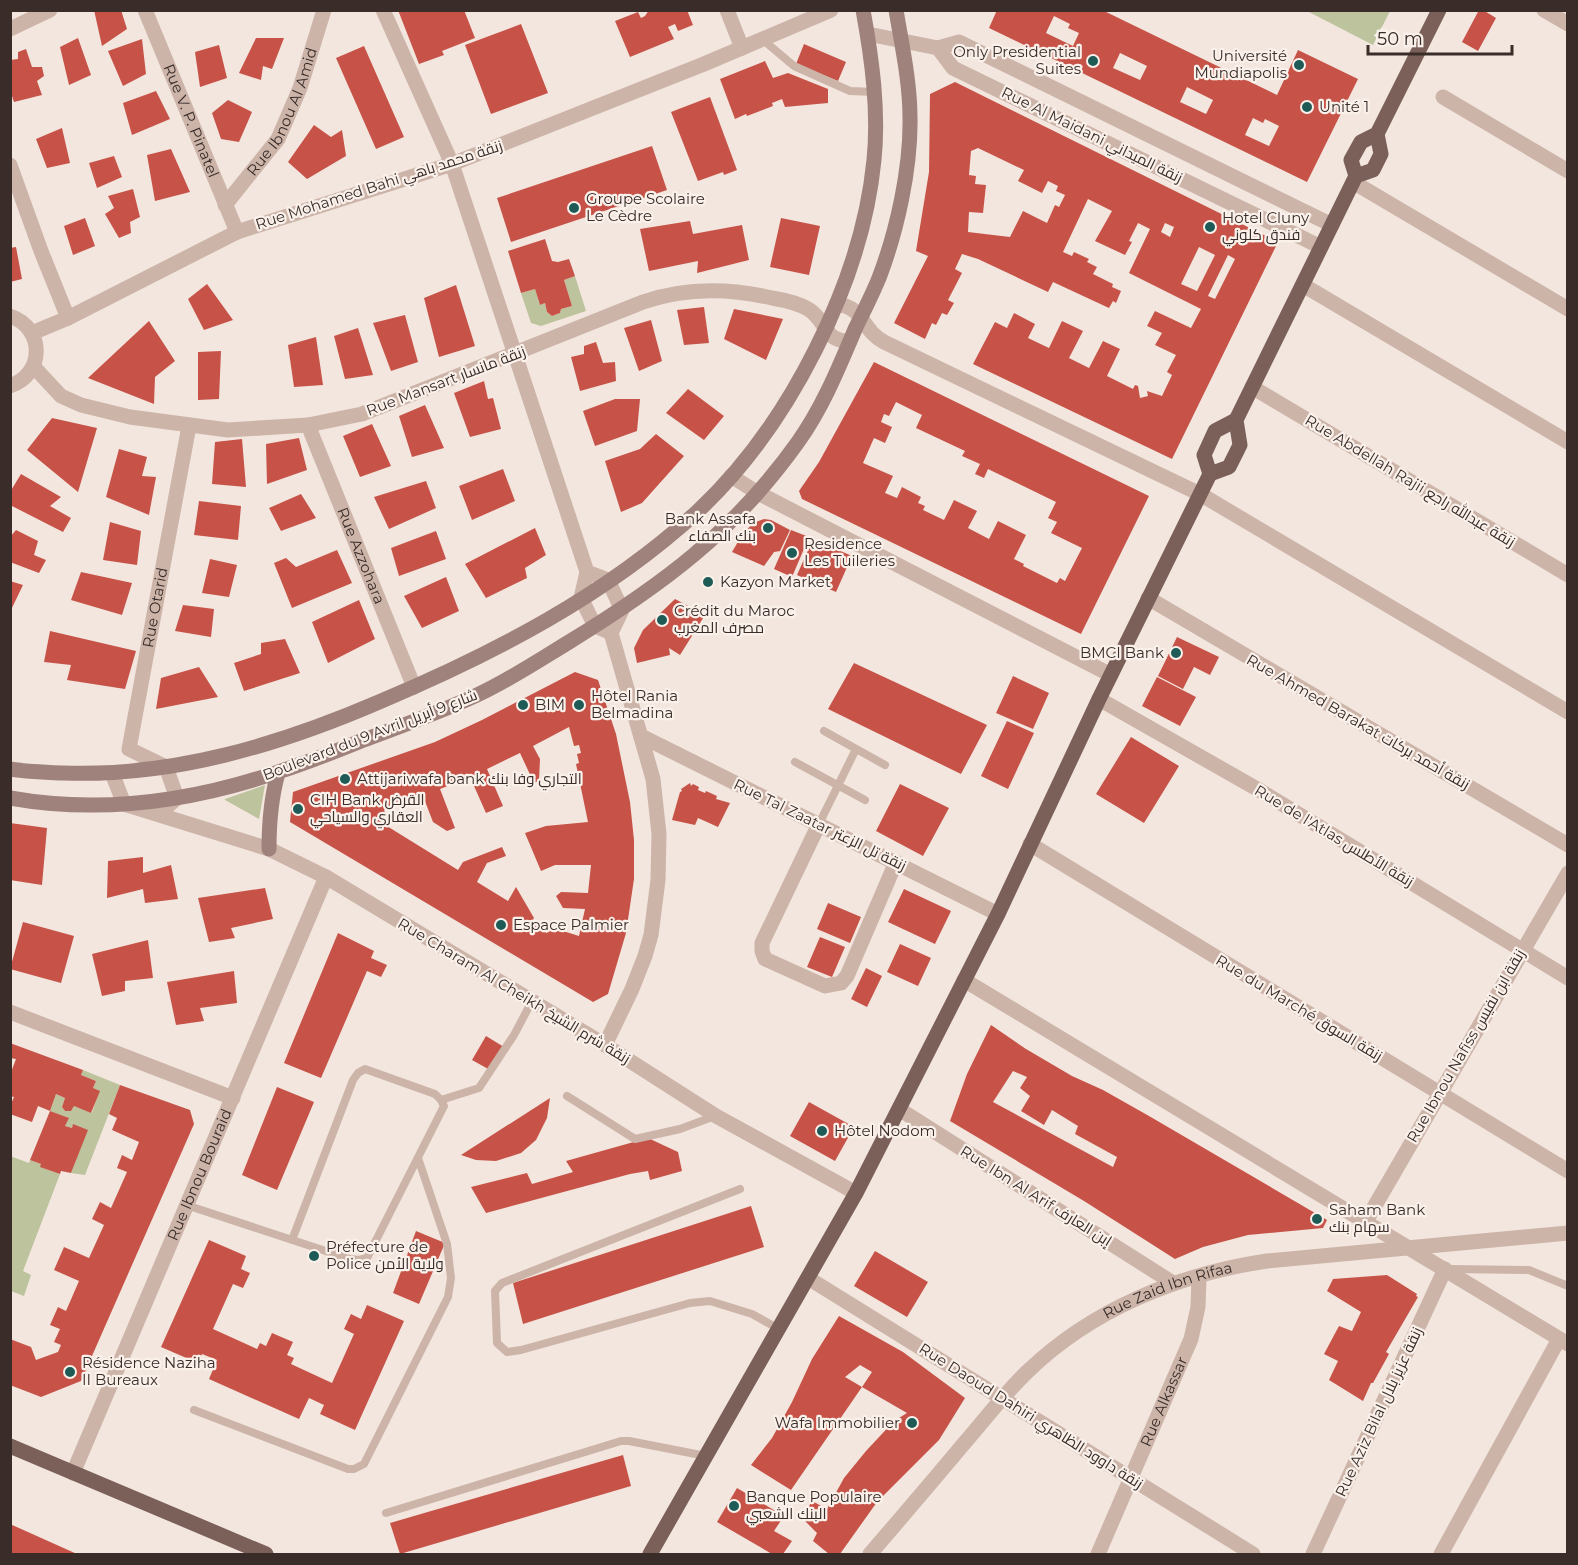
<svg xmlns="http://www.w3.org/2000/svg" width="1578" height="1565" font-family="Montserrat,Cairo,sans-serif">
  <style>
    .green { fill: #bcc39d }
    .building { fill: #c75348; fill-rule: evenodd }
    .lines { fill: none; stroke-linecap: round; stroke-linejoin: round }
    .lane { stroke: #ccb4a9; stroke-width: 8 }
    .street { stroke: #ccb4a9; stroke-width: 15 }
    .secondary { stroke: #9f827b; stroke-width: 15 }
    .primary { stroke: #7b605a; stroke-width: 15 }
    .poi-dot { fill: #1e5b56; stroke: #faf1eb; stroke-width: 2 }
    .labels { text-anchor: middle; stroke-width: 4.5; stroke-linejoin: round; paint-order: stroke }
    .poi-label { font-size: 15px; fill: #392c29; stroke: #faf1eb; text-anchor: start }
    .street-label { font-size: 15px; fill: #392c29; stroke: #faf1eb }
  </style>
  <rect width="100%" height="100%" fill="#f3e6de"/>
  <path class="green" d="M1307 11H1390L1373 45Z
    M575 276 586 311 541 326 531 323 521 293 535 289 540 305 545 303 547 312 552 316 560 313 561 309 572 306 564 280Z
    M265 785 259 819 225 800V799Z
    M83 1070 120 1085 85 1175 71 1173 87 1130 73 1125 72 1128 65 1126 68 1118 50 1111 56 1094 65 1098 62 1107 65 1111H71L74 1106 92 1113 99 1091 93 1088 96 1081 81 1075Z
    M10 1156 29 1163 30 1160 41 1164V1167L60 1174 23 1271 31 1275 24 1296 11 1291Z"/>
  <path class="building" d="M94 10H121L127 29 102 46Z
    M398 10H464L475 38 442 51 444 55 419 64Z
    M649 10H687L693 25 678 31 675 24 668 27 674 39 630 57 615 21 638 12 641 18 645 16Z
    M997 10H1102L1277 95 1298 50 1358 79 1307 182 989 28ZM1054 16 1070 24 1068 28 1079 33 1073 46 1046 33ZM1120 53 1147 66 1140 80 1113 68ZM1187 87 1213 100 1206 114 1180 102ZM1253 118 1263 123 1265 119 1279 126 1269 146 1245 135Z
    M1479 10H1483L1496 18 1478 51 1462 42Z
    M521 24 548 93 491 114 465 45Z
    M78 38 91 75 69 85 60 47Z
    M256 38H284L272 69 263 66 261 80 239 73Z
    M142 39 146 74 123 86 108 51Z
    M804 44 846 62 838 81 796 64Z
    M219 45 227 78 200 87 195 52Z
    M364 46 404 137 376 149 336 58Z
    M26 49 32 67H42L44 76 37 81 42 95 14 102 10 90V60L18 59V52Z
    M765 61 773 78 788 73 828 89V103L785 107 782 99 772 103 773 106 747 116 746 114 735 119 720 79Z
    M955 82 1278 242 1172 459 973 364 995 322 1007 328 1014 313 1035 324 1028 338 1049 348 1062 321 1083 331 1069 358 1089 368 1103 341 1120 349 1107 376 1133 389 1135 385 1138 386 1140 398 1148 396 1147 391 1162 396 1172 375 1167 372 1176 355 1155 345 1162 333 1147 326 1155 311 1191 328 1201 309 1129 273 1150 229 1138 223 1129 241 1132 242 1125 255 1095 241 1112 211 1088 199 1063 252 1072 256 1074 252 1089 259 1087 262 1097 267 1093 274 1113 284 1112 287 1121 291 1116 303 1113 301 1109 308 1053 282 1048 292 978 259 962 254 955 269 962 273 948 300 954 303 947 315 942 313 936 325 932 323 925 339 894 323 928 256 916 251 929 172 930 94ZM978 148 1024 170 1018 181 1042 193 1048 181 1058 186 1056 191 1065 195 1059 207 1055 205 1047 223 1023 211 1010 237 968 232 969 212 983 213 986 185 975 184 976 176 969 175 971 151ZM1165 223 1174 227 1170 237 1161 232ZM1199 247 1215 255 1197 291 1181 284ZM1228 255 1235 259 1215 299 1208 296Z
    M156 91 170 119 132 135 123 103Z
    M710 97 737 170 724 175 723 172 698 181 671 112Z
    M228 100 252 112 239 142 221 139 212 113Z
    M314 125 331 137 342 130 346 156 307 179 288 162Z
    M62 128 70 163 47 168 36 139Z
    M652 146 667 190 511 242 497 198Z
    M171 149 190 192 155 201 147 155Z
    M114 156 122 177 97 188 89 163Z
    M133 189 140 217 130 222 131 233 119 238 105 214 114 208 108 196Z
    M85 218 95 246 73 255 64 226Z
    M781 218 820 226 809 275 770 267Z
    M690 221 693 234 742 225 749 260 697 273 698 261 649 271 640 229Z
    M545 239 552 261 558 262 569 259 575 276 564 280 572 306 561 309 560 313 552 316 547 312 545 303 540 305 535 289 521 293 508 251Z
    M16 247 22 279 10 282V248Z
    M207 284 233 320 204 330 188 299Z
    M456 285 475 346 439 357 424 298Z
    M704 307 709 343 684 345 677 310Z
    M734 309 783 319 766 360 724 339Z
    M405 315 418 362 391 371 373 323Z
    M651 320 662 361 639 371 624 328Z
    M149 321 175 361 155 377 154 404 88 378Z
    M358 328 373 375 345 379 334 336Z
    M316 337 323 385 294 387 288 345Z
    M596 342 603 363 615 362 616 381 580 391 571 357 584 354V346Z
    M221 351 219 399 198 400V352Z
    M874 362 1149 496 1081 634 802 499 799 491 819 462ZM896 402 922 415 916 428 965 451 962 456 980 464 975 474 984 478 988 469 1056 502 1048 518 1057 522 1051 533 1082 548 1065 581 1060 578 1057 583 1023 566 1024 564 1014 559 1026 535 998 521 989 539 968 528 977 511 954 500 944 520 923 510 925 506 918 503 921 497 902 487 897 498 885 493 893 476 863 463 874 438 885 443 892 427 881 422 884 414 889 416Z
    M484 381 488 399 493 398 501 429 470 437 454 393Z
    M688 389 724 416 704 440 666 413Z
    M615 399H640L637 431 595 446 583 411Z
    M425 405 444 448 412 457 399 416Z
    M52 418 97 428 78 492 27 450Z
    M372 424 391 466 360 477 343 436Z
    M656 434 684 456 642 503 621 512 605 461 640 449Z
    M299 438 307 470 267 484 266 444Z
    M242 439 246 487 212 484 215 442Z
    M119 449 147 457 142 476 156 477 149 515 106 497Z
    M503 469 515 501 472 520 459 486Z
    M21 474 61 497 50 506 71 518 63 532 10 505V492Z
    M426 481 436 508 389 529 374 497Z
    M301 494 316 518 281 531 269 508Z
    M199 501 241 506 238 540 194 535Z
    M764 519 771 520 790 530 780 551 774 552 764 566 732 552 742 535 753 523Z
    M110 522 141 531 137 565 103 560Z
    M535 528 546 555 525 568 527 578 486 598 465 564Z
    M16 530 38 541 34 555 46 560 39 573 10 562V537Z
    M791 530 809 537 792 577 774 569Z
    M436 531 446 559 399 576 391 548Z
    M813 539 852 556 836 592 797 575Z
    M337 550 352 583 292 608 274 563 286 558 296 567Z
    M210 559 237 565 229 597 202 593Z
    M81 572 132 583 122 615 71 600Z
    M446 577 459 611 422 628 404 596Z
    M10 581 23 585 10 612Z
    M675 599 705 615 680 655 669 648 670 655 637 663 634 648 643 630Z
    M359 600 375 639 328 663 312 622Z
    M183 605 214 609 211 637 175 631Z
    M50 631 136 651 125 689 67 680 71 665 44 662Z
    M1177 637 1219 657 1210 675 1194 667 1183 689 1158 676Z
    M285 639 300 673 244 691 234 663 261 654V643Z
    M854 663 987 725 961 774 828 709Z
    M199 667 218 697 156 709 161 678Z
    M575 672 598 680 616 734 630 802 634 840V879L626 933 608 994 593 1002 290 822 293 792 435 742 482 720ZM569 727 574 746 579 745 581 753 577 754 579 763 576 764 588 822 546 826 525 833 541 871 555 865H591L588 893 561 892 556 896 563 908 585 909 579 936 550 927 547 933 531 923 534 918 516 887 508 901 477 882 487 863 506 856 502 847 463 862 458 870 382 823 380 818 386 816 384 810 423 796 433 822 447 831 455 828 440 789 470 777 486 813 503 806 487 769 520 753 534 783 539 781 540 759 533 746Z
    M1013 676 1049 693 1033 729 996 713Z
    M1157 677 1196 697 1180 726 1142 706Z
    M1007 721 1034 733 1008 789 981 776Z
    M1131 737 1179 766 1144 823 1096 794Z
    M690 783 691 786 693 784 699 787 698 790 705 793 706 791 717 796 716 799 730 803 718 827 698 818 695 825 672 820 680 792 682 791 681 789Z
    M900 784 949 808 923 856 876 831Z
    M10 823 47 828 42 885 10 880Z
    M143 857V873L171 865 178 899 145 903 143 889 107 898 108 861Z
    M265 888 273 919 231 928 235 938 209 942 198 898Z
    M904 889 951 911 935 944 888 922Z
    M828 903 861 917 850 943 817 929Z
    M23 922 74 936 61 983 10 969Z
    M338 933 374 951 371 958 387 965 381 977 367 971 321 1078 284 1063Z
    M820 937 845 947 832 977 807 967Z
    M148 940 153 978 125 981V991L102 996 92 954Z
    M900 944 931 958 918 986 887 972Z
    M866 968 882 976 867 1007 851 999Z
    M234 971 237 1003 200 1008 204 1021 176 1025 167 982Z
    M991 1025 1026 1049 1072 1076 1103 1090 1149 1116 1327 1220 1323 1228 1248 1235 1203 1247 1175 1259 1084 1201 950 1121 967 1074ZM1013 1071 1027 1077 1020 1088 1030 1096 1021 1111 1044 1125 1052 1110 1078 1126 1075 1134 1117 1157 1113 1167 993 1102Z
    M486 1036 504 1047 490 1070 472 1060Z
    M10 1043 83 1070 81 1075 96 1081 93 1088 100 1091 91 1113 74 1106 71 1111H65L62 1107 65 1098 56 1094 50 1111 38 1106 32 1122 10 1114V1106L14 1097 10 1096V1075L16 1059 10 1058Z
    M120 1085 190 1110 194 1124 81 1381 41 1397 10 1385V1339L31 1347 36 1360 58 1352 61 1345 54 1342 60 1329 50 1325 58 1307 66 1311 79 1281 54 1270 64 1247 89 1258 104 1225 92 1219 100 1202 111 1208 127 1172 117 1168 122 1155 132 1160 139 1142 112 1130 117 1118 109 1114Z
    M277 1087 314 1102 277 1190 242 1175Z
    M550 1098 547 1118 536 1140 521 1153 496 1161 476 1160 461 1155Z
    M809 1102 854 1127 835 1161 790 1136Z
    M50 1111 69 1118 65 1126 72 1128 73 1124 88 1130 71 1173 61 1171 60 1174 40 1167 41 1164 30 1160Z
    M648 1138 678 1152 682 1171 650 1180 648 1171 630 1174 486 1213 471 1187 527 1173 532 1184 573 1172 566 1161Z
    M751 1206 764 1247 523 1324 513 1283Z
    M416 1231 445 1243 419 1304 393 1293Z
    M209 1240 246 1256 241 1269 250 1273 243 1288 233 1284 213 1329 257 1349 260 1343 266 1346 272 1333 293 1342 287 1355 294 1358 291 1364 332 1383 354 1334 344 1329 351 1314 361 1319 367 1305 404 1321 355 1430 320 1414 324 1405 309 1398 299 1419 209 1379 217 1360 202 1354 198 1363 161 1347Z
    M875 1251 928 1282 907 1317 854 1286Z
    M1387 1275 1417 1294 1416 1296 1418 1297 1386 1352 1389 1354 1373 1383H1371L1363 1401 1329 1380 1338 1361 1324 1354 1339 1326 1352 1331 1361 1312 1327 1291 1333 1279Z
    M839 1316 903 1352 965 1398 939 1440 877 1502 840 1554H829L813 1541 817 1533 802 1518 812 1501 827 1509 844 1478 866 1451 894 1421 907 1413 862 1387 791 1490 751 1465 772 1438 792 1402 812 1359ZM860 1365 872 1372 862 1387 845 1377Z
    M623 1455 631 1486 400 1554 390 1523Z
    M737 1488 784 1516 774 1531 792 1541 783 1554H772L717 1522Z
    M10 1524 77 1554H10Z"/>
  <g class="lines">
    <path class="lane" d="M762 39 794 66 850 91 874 92
      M824 731 885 765
      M795 762 865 800
      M819 824 856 749
      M567 1096 635 1139 680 1129 715 1116
      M441 1100 479 1088 514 1035 532 1001
      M740 1189 502 1283 495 1291 497 1343 507 1352 521 1350 690 1303 710 1301 752 1314 779 1329
      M186 1205 350 1259 359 1260 367 1258 444 1106 441 1100 435 1094 365 1069 358 1073 353 1080 292 1240
      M1449 1269 1529 1270 1568 1286
      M194 1410 348 1469H354L364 1464 448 1297 451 1278 447 1244 418 1158
      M386 1513 621 1441H629L706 1456"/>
    <g class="street">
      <path id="s1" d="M145 10 237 232"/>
      <path d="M383 10 452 164 587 572 581 598 595 626 611 633"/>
      <path d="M727 10 742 48"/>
      <path d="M1544 10 1568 24"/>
      <path d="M10 29 50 10"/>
      <path d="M868 34 938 48 959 42 1332 225"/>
      <path d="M938 48 953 68 1321 247"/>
      <path d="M1443 97 1568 171"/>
      <path d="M10 165 41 251 68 318"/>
      <path d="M1353 182 1568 309"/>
      <path id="s2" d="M225 205 278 139 300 88 324 10"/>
      <path d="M1303 285 1568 442"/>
      <path d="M836 304C865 307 861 330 884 342L1200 494 1568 712"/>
      <path d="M10 316C45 328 45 374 10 386"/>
      <path d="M32 333 68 318 237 232 452 164 704 64 831 10"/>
      <path d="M34 367 61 396 81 405 130 417 228 430 308 425 362 414 643 302C686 287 729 288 772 298 784 300 798 303 808 309 827 320 823 342 850 341"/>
      <path d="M1252 387 1568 575"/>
      <path id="s3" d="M308 425 414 687"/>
      <path d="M731 476 758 493 1111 675"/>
      <path d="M587 572 608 580 622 610 611 633 653 779 659 834 658 880 651 935 645 956 632 989 605 1045"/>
      <path d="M1148 598 1568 845"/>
      <path d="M1099 699 1259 790 1568 978"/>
      <path d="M641 736 998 914"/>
      <path d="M112 773 124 804 269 849 326 877 605 1045 716 1116 856 1193"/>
      <path id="s4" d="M168 806 177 798 166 767 129 749 189 426"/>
      <path d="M819 824 762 943V951L765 959 825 986 841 983 847 976 896 862"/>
      <path d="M1030 844 1568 1171"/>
      <path d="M964 980 1568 1344"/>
      <path d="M10 1012 233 1098"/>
      <path d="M899 1109 1173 1283"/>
      <path d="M1366 1221 1568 873"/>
      <path d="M808 1278 1253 1554"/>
      <path id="s5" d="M73 1473 326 877"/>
      <path id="s6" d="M870 1554C900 1519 931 1483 961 1447 983 1422 1003 1395 1027 1372 1092 1309 1179 1274 1267 1261L1568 1233"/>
      <path id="s7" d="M1098 1554 1191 1339 1198 1307 1199 1277"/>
      <path d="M1313 1554 1445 1269"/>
      <path d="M1441 1554 1559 1339"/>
    </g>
    <path class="secondary" d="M10 769C28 772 45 772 63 773 173 777 279 745 379 702 493 654 607 595 698 511 788 427 862 283 874 160 879 111 872 59 863 10
      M10 798C100 814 193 801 278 772 306 763 334 752 361 741 399 727 438 713 475 696 508 681 538 661 569 642 662 585 734 532 798 442 823 407 839 367 856 327 864 311 872 295 879 278 897 231 911 168 910 118 910 82 902 46 896 10
      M269 849C269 822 271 798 278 773"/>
    <path class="primary" d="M1356 176 1351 160 1361 142 1377 134
      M1210 474 1229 467 1240 445 1236 420 1353 182 1356 176 1373 170 1381 154 1377 134 1439 10
      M10 1446 266 1554
      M650 1554 856 1193 998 914 1099 699 1210 474 1204 455 1215 431 1236 420"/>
  </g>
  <g class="poi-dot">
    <circle cx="1093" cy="61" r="6"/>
    <circle cx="1299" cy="65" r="6"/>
    <circle cx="1307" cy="107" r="6"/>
    <circle cx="574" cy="208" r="6"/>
    <circle cx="1210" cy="227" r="6"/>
    <circle cx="768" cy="528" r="6"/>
    <circle cx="792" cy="553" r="6"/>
    <circle cx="708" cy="582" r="6"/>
    <circle cx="662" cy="620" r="6"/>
    <circle cx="1176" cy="653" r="6"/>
    <circle cx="523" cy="705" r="6"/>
    <circle cx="579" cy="705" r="6"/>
    <circle cx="345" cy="779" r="6"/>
    <circle cx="298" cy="809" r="6"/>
    <circle cx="501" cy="925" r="6"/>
    <circle cx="822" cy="1131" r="6"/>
    <circle cx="1317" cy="1219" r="6"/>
    <circle cx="314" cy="1256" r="6"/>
    <circle cx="70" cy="1372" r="6"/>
    <circle cx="912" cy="1423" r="6"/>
    <circle cx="734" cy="1506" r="6"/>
  </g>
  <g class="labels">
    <g class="poi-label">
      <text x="1081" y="57" text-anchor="end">Only Presidential<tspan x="1081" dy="17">Suites</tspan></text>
      <text x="1287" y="61" text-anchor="end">Université<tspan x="1287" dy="17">Mundiapolis</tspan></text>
      <text x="1319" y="112">Unité 1</text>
      <text x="586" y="204">Groupe Scolaire<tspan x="586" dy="17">Le Cèdre</tspan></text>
      <text x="1222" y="223">Hotel Cluny<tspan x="1222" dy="17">فندق كلوني</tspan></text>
      <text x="756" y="524" text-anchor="end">Bank Assafa<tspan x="756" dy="17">بنك الصفاء</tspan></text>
      <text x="804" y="549">Residence<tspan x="804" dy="17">Les Tuileries</tspan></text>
      <text x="720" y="587">Kazyon Market</text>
      <text x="674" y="616">Crédit du Maroc<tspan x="674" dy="17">مصرف المغرب</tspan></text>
      <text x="1164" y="658" text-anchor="end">BMCI Bank</text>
      <text x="591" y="701">Hôtel Rania<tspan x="591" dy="17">Belmadina</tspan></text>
      <text x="535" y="710">BIM</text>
      <text x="357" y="784">Attijariwafa bank التجاري وفا بنك</text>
      <text x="310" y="805">CIH Bank القرض<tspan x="310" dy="17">العقاري والسياحي</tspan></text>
      <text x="513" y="930">Espace Palmier</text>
      <text x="834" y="1136">Hôtel Nodom</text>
      <text x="1329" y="1215">Saham Bank<tspan x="1329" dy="17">سهام بنك</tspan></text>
      <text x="326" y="1252">Préfecture de<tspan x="326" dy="17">Police ولاية الأمن</tspan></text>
      <text x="82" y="1368">Résidence Naziha<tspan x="82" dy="17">II Bureaux</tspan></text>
      <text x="900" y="1428" text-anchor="end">Wafa Immobilier</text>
      <text x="746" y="1502">Banque Populaire<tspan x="746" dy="17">البنك الشعبي</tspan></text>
    </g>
    <g class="street-label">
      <text dy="5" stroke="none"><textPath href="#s2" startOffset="111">Rue Ibnou Al Amid</textPath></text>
      <text dy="5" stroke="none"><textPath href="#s1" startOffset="120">Rue V. P. Pinatel</textPath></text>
      <text transform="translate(1092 135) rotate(26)" y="5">Rue Al Maidani زنقة الميداني</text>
      <text transform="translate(379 185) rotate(-18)" y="5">Rue Mohamed Bahi زنقة محمد باهي</text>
      <text transform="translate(446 381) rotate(-21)" y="5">Rue Mansart زنقة مانسار</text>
      <text transform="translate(1410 481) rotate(31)" y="5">Rue Abdellah Rajii زنقة عبدالله راجع</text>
      <text dy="5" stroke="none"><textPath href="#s3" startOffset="141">Rue Azzohara</textPath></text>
      <text dy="5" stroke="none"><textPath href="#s4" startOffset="230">Rue Otarid</textPath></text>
      <text transform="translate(1358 722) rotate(30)" y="5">Rue Ahmed Barakat زنقة أحمد بركات</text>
      <text transform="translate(370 735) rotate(-21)" y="5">Boulevard du 9 Avril شارع 9 أبريل</text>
      <text transform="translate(820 825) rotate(26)" y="5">Rue Tal Zaatar زنقة تل الزعتر</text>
      <text transform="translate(1334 836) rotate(31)" y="5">Rue de l'Atlas زنقة الأطلس</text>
      <text transform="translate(514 991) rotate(31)" y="5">Rue Charam Al Cheikh زنقة شرم الشيخ</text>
      <text transform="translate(1299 1008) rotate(31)" y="5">Rue du Marché زنقة السوق</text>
      <text transform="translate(1466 1046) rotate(-60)" y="5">Rue Ibnou Nafiss زنقة ابن نفيس</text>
      <text dy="5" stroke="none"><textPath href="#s5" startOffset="324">Rue Ibnou Bouraid</textPath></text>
      <text transform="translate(1036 1196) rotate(32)" y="5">Rue Ibn Al Arif إبن العارف</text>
      <text dy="5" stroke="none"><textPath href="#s6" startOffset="405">Rue Zaid Ibn Rifaa</textPath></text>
      <text dy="5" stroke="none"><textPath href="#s7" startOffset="166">Rue Alkassar</textPath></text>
      <text transform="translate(1379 1412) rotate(-65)" y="5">Rue Aziz Bilal زنقة عزيز بلال</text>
      <text transform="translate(1031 1416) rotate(32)" y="5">Rue Daoud Dahiri زنقة داوود الظاهري</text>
    </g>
  </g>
  <rect width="1578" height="1565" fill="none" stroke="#392c29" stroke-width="24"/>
  <path d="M1368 45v9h144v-9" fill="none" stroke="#392c29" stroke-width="3"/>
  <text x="1377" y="45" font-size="18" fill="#392c29" stroke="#faf1eb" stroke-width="4.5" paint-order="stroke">50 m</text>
</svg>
